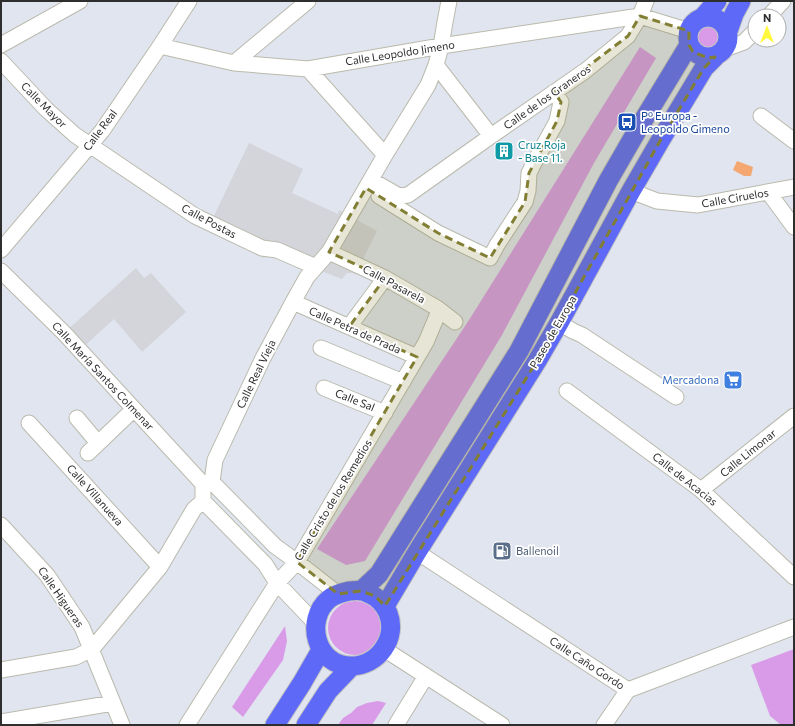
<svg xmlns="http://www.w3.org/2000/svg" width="795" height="726" font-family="Commissioner,sans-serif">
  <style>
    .green { fill: #d99be7 }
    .plaza { fill: #d4d5db }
    .water { fill: #f4a770 }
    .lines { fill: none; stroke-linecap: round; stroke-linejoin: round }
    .minor-casing { stroke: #babaad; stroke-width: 17 }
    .major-casing { stroke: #c4c4c4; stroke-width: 21 }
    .minor { stroke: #fff; stroke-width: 15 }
    .major { stroke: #5e6af7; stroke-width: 19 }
    .marked { fill: #827f34; fill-opacity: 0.2; stroke: #827f34; stroke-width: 3; stroke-dasharray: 8 5; stroke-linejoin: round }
    .labels { text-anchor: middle; stroke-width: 3.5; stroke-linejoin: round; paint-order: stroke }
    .street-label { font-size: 11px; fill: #2e2e2e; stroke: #fff }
    .transit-label { font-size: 11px; fill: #164399; stroke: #fff; text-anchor: start }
    .culture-label { font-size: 11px; fill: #0d838f; stroke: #fff; text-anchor: start }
    .shop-label { font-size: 11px; fill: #366cbe; stroke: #fff; text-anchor: end }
    .service-label { font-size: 11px; fill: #4e5e75; stroke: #fff; text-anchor: start }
  </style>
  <rect width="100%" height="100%" fill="#e0e5ef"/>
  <path class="green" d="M698 38a11 11 0 1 1 22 0a11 11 0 1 1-22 0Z
    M640 47 656 58 594 163 502 335 365 561 346 565 317 549 469 320Z
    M328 628a27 27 0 1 1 54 0a27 27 0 1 1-54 0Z
    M285 626 287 641 283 660 243 717 232 707Z
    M794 649V725H781L770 716 751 665Z
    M378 701 386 703 372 725H338L343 718 351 713 357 707 367 703Z"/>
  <path class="plaza" d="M249 143 303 169 292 193 338 214 339 210 377 231 365 255 356 275 353 273H347L342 279 324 272 316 267 274 253 264 258 207 230Z
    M136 268 144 278 151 273 186 312 142 352 114 319 80 350 64 333Z"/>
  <path class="water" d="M737 161 753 167 751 176H744L733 170Z"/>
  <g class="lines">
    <defs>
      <path id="minor" d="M769 16 783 1
        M1 45 80 1
        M160 46 234 63 308 69 441 46 640 16 646 1
        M725 49 744 42 755 31
        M1 61 46 109 75 135 195 216 262 248 277 250 316 267
        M234 63 308 1
        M436 65 491 136
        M308 69 385 155
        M761 116 794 141
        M371 180 399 196 408 195 491 136 585 71 628 36 640 16 689 31
        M631 191 657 201 698 205 794 187
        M769 193 794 227
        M379 196 438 233 490 258 497 245 525 202 528 191 529 173 534 163 557 121 561 102 554 92
        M1 250 102 131 160 46 189 1
        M329 252 385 278 437 308 455 322
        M1 271 64 333 203 484
        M293 302 417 357
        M559 323 573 331 582 335 676 397
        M349 327 385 278
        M321 348 403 382
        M324 388 385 413
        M567 391 701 490 794 577
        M77 418 98 443
        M29 423 160 567
        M88 453 134 409
        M212 482 215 460 263 358 293 302 307 277 329 252 385 155 428 85 436 65 441 46 445 22 449 1
        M212 482 275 546 297 562 338 594
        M701 490 794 416
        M203 501 265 564 277 583 316 624
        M1 525 47 575 82 627 122 725
        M417 552 628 690
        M384 649 502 725
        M1 670 76 657 92 649 160 567 194 509 203 501V484
        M628 690 794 627
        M1 722 113 703
        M187 725 277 583 297 562 426 342 437 316V308
        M396 725 426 676
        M604 725 628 690"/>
      <path id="major" d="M688 37a20 20 0 1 1 40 0a20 20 0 1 1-40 0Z
        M703 17 717 1
        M728 31 734 14 741 1
        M349 591C353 591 357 590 361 591 364 591 367 593 370 594 379 598 384 604 388 613 398 638 378 666 351 666 316 666 304 620 329 599 335 594 342 593 349 591Z
        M361 591 379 574 519 351 608 181 638 129 689 45
        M385 606 417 552 537 361 559 323 631 191 660 141 704 68 715 57
        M275 725 302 683 321 650
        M306 725 328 691 352 666"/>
    </defs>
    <use href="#minor" class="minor-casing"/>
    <use href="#major" class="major-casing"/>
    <use href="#minor" class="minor"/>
    <use href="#major" class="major"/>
  </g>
  <path class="marked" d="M640 16 689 31V45L693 52 708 58 715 57 704 68 660 141 537 361 385 606 375 596 361 591 338 594 297 562 417 357 349 327 385 278 329 252 366 188 438 233 490 258 525 202 529 173 557 121 561 102 554 92 628 36Z"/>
  <defs>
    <symbol id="bus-square" viewBox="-11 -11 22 22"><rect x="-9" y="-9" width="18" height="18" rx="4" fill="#1a4fb4" stroke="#fff"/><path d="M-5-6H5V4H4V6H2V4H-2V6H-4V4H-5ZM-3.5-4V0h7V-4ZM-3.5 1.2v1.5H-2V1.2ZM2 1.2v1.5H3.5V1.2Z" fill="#fff"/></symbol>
    <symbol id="building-square" viewBox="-11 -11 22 22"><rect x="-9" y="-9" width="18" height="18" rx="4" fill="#0f9aa8" stroke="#fff"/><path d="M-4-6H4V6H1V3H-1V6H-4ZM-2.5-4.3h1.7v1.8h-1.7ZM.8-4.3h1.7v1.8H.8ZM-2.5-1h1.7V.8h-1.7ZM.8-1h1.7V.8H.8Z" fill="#fff"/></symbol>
    <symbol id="supermarket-square" viewBox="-11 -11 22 22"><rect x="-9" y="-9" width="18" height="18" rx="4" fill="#3f7fe0" stroke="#fff"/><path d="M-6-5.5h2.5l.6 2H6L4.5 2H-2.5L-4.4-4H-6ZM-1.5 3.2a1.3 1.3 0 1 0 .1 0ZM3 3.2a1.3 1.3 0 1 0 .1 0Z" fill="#fff"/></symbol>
    <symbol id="fuel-square" viewBox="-11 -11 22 22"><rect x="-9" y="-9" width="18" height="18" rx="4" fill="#5c6f8a" stroke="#fff"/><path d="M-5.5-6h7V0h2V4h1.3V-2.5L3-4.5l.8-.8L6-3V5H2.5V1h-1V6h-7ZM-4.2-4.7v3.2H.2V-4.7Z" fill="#fff"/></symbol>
  </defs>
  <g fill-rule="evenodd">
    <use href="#bus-square" x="616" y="111" width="22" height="22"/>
    <use href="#building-square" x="493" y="140" width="22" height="22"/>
    <use href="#supermarket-square" x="722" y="369" width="22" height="22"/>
    <use href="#fuel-square" x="491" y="540" width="22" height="22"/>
  </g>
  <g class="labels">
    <g class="street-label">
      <text transform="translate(400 53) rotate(-9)" y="4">Calle Leopoldo Jimeno</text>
      <text transform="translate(547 97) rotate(-35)" y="4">Calle de los Graneros</text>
      <text transform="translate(44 105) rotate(45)" y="4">Calle Mayor</text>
      <text transform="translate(100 130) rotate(-53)" y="4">Calle Real</text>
      <text transform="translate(735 198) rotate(-10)" y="4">Calle Ciruelos</text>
      <text transform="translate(209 221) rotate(28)" y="4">Calle Postas</text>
      <text transform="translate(394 284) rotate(28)" y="4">Calle Pasarela</text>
      <text transform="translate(355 330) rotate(24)" y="4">Calle Petra de Prada</text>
      <text transform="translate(553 332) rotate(-60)" y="4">Paseo de Europa</text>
      <text transform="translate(256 374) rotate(-64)" y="4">Calle Real Vieja</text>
      <text transform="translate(103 376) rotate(47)" y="4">Calle María Santos Colmenar</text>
      <text transform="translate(355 400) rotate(22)" y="4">Calle Sal</text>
      <text transform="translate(748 453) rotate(-39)" y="4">Calle Limonar</text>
      <text transform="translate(685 479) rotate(38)" y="4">Calle de Acacias</text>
      <text transform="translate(95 495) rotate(48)" y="4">Calle Villanueva</text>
      <text transform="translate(333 500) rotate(-59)" y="4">Calle Cristo de los Remedios</text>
      <text transform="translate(61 597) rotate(55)" y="4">Calle Higueras</text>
      <text transform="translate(587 663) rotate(33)" y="4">Calle Caño Gordo</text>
    </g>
    <g class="transit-label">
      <text x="641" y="120">Pº Europa -<tspan x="641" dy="13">Leopoldo Gimeno</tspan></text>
    </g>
    <g class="culture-label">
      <text x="518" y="149">Cruz Roja<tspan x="518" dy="13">- Base 11.</tspan></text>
    </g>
    <g class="shop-label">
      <text x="719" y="384">Mercadona</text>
    </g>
    <g class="service-label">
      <text x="516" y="555">Ballenoil</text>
    </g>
  </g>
  <rect width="795" height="726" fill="none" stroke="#2e2e2e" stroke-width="4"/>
  <g transform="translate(767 28)"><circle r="19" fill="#ffffff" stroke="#ababab"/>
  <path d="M0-3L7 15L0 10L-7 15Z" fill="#fff83e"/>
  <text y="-6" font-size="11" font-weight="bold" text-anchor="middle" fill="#2e2e2e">N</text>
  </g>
</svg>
